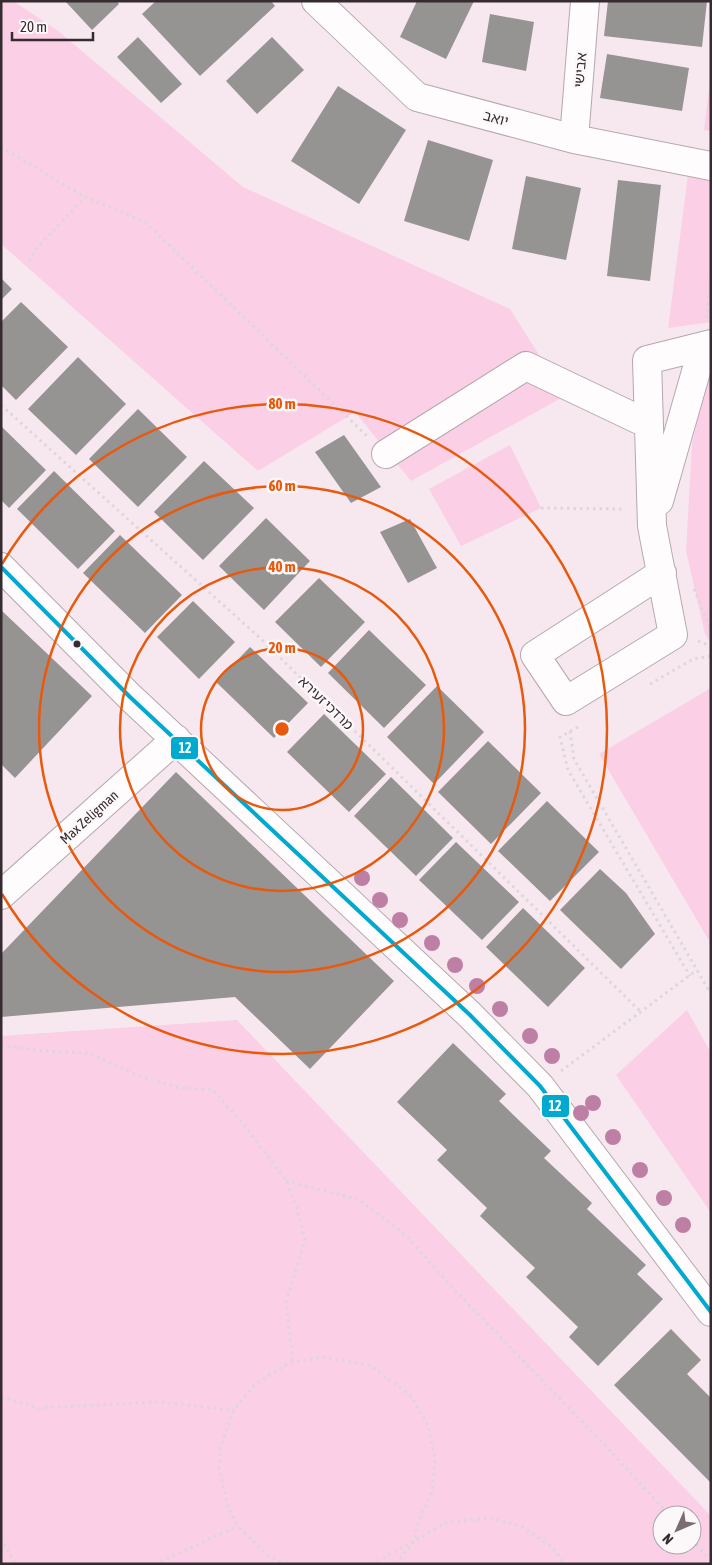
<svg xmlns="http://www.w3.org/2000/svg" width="712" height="1565" font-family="'Asap Condensed','Noto Sans Hebrew',sans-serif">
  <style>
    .green { fill: #fbcfe5; fill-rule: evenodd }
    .building { fill: #969393 }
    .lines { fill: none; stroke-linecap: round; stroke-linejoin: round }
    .minor-casing { stroke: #b4a8ae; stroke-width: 30 }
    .path { stroke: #dcd8da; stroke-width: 3; stroke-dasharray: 2.5 4; stroke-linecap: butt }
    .minor { stroke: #fefcfd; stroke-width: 28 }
    .bus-1-casing { stroke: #fcf7f9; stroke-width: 8 }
    .bus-1 { stroke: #00a9ce; stroke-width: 4 }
    .tree { fill: #be7fa4 }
    .ring { fill: none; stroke: #e8590c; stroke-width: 2.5 }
    .bus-dot { fill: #352b30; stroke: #fcf7f9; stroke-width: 2 }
    .labels { text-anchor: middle; stroke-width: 5; stroke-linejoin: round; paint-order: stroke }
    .street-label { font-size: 14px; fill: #352b30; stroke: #fcf7f9 }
    .centre { fill: #e8590c; stroke: #fcf7f9; stroke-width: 2.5 }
    .ring-label { font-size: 15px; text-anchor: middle; font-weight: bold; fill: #e8590c; stroke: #fcf7f9; stroke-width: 5; stroke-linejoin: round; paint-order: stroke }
    .line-badge { stroke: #fcf7f9; stroke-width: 2 }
    .badge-label { font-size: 14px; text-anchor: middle; font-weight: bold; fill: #fff }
  </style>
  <rect width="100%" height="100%" fill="#f7e8ef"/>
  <path class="green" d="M1 1H13L57 30 243 187 510 309 565 396 411 481 355 412 258 471 1 244Z
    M711 72V131L704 130Z
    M688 175 711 180V322L668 328Z
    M711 361V643L705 634 686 551 692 444Z
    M510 445 541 508 461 546 429 489Z
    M711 688V944L599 754Z
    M687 1010 711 1053V1213L616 1075Z
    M237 1020 711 1516V1564H1V1036ZM662 1515H692V1545H662Z"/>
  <path class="building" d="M65 1H117L119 4 92 30Z
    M156 1H271L275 6 200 76 142 14Z
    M417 1H474L446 59 400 37Z
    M608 1H707L702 47 604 36Z
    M490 14 534 22 526 71 482 62Z
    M138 37 182 84 161 103 117 57Z
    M272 37 304 70 257 114 226 81Z
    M607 54 689 68 682 111 600 98Z
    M338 86 406 130 359 204 291 161Z
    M428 140 493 160 469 241 404 221Z
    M526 176 581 188 566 260 512 249Z
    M618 180 661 185 650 281 607 276Z
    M1 278 12 289 1 300Z
    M21 302 68 347 16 400 1 385V322Z
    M78 357 126 404 76 455 28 409Z
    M138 409 187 457 138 507 89 459Z
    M1 426 46 470 9 508 1 500Z
    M344 435 381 487 351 503 315 452Z
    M204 461 254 508 203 560 154 512Z
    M54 471 115 531 78 569 17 509Z
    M266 518 310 561 264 610 219 566Z
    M410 519 437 568 408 583 380 532Z
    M120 535 182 595 145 633 83 573Z
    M319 578 365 622 321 667 275 622Z
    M193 601 235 642 199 679 157 637Z
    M1 610 92 696 15 778 1 764Z
    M369 630 426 685 384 728 328 673Z
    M250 647 308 703 274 738 216 682Z
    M437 686 484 732 434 784 387 737Z
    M324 714 386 774 349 812 287 752Z
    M488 741 541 793 491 844 438 792Z
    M176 772 394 981 310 1069 235 997 1 1017V954Z
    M391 777 453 838 416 876 354 816Z
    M547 801 599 852 550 901 498 851Z
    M456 842 519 902 482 940 419 880Z
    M600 869 626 893 655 934 621 969 560 910Z
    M523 908 585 968 548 1007 486 947Z
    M453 1043 506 1094 499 1101 551 1151 544 1158 592 1203 587 1209 646 1265 637 1274 663 1299 598 1366 569 1337 578 1327 526 1277 535 1268 480 1216 487 1208 437 1160 447 1150 397 1102Z
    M671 1329 701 1360 687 1374 711 1398V1483L614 1385Z"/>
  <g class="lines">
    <defs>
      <path id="minor" d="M316 1 417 97 574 139 711 166
        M574 139 585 1
        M386 454 526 366 648 424
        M659 501 703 347
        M1 567 130 697 470 1015 540 1086 711 1312
        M662 573 535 655 566 701 673 635 652 526 647 360 711 344
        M1 895 176 739"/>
    </defs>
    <use href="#minor" class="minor-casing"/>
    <path class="path" d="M1 147 85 197 145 222 367 436
      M29 261 36 249 85 197
      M706 318 711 277
      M1 405 260 638 641 1012
      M541 508 624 509
      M694 589 711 631
      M698 641 711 646
      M650 684 693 659 711 656
      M578 727 560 737 568 770 690 976
      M570 731 574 759 711 994
      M1 1045 43 1051 89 1053 138 1076 181 1088 212 1089 244 1125 286 1181 296 1206 305 1240 286 1302 293 1362
      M561 1071 697 970
      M286 1181 360 1200 406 1235 448 1283 601 1441 669 1515
      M1 1397 39 1408 158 1402 234 1410
      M1 1538 15 1564
      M692 1540 711 1561
      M155 1564 238 1526
      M287 1564 267 1555 238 1526 228 1507 219 1468 220 1448 234 1410 254 1385 285 1365 293 1362 322 1357 369 1365 410 1395 428 1425 435 1460 432 1492 418 1524 414 1541 378 1561 370 1564
      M396 1564 414 1541 445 1523 489 1518 521 1526 552 1547 565 1564"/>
    <use href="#minor" class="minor"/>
    <defs>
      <path id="bus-1" d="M1 567 130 697 470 1015 540 1086 711 1312"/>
    </defs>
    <use href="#bus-1" class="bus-1-casing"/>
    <use href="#bus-1" class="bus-1"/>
  </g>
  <g class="tree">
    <circle cx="362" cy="878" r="8"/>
    <circle cx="380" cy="900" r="8"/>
    <circle cx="400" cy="920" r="8"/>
    <circle cx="432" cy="943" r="8"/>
    <circle cx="455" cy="965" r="8"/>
    <circle cx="477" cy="986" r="8"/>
    <circle cx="500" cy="1009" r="8"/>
    <circle cx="530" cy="1036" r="8"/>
    <circle cx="552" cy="1056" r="8"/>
    <circle cx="593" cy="1103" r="8"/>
    <circle cx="581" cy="1113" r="8"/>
    <circle cx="613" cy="1137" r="8"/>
    <circle cx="640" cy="1170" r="8"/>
    <circle cx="664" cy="1198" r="8"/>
    <circle cx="683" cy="1225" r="8"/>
  </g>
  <g class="ring">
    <circle cx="282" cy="729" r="81"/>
    <circle cx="282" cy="729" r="162"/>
    <circle cx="282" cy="729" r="243"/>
    <path d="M2 564A325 325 0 1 1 2 894"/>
  </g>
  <circle class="bus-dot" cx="77" cy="644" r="4.5"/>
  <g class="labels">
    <g class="street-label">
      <text transform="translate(580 70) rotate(-85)" y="5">אבישי</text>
      <text transform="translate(496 118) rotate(15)" y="5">יואב</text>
      <text transform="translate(326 703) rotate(44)" y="5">מרדכי זעירא</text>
      <text transform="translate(89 817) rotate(-42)" y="5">Max Zeligman</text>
    </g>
  </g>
  <circle cx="282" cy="729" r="8" class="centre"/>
  <g class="ring-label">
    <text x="282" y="409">80 m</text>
    <text x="282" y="491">60 m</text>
    <text x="282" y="572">40 m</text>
    <text x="282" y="653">20 m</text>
  </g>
  <g class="line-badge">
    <rect x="170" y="736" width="29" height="24" rx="5" fill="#00a9ce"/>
    <rect x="541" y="1094" width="29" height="24" rx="5" fill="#00a9ce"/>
  </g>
  <g class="badge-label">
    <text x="185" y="753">12</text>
    <text x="555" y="1111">12</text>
  </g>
  <rect width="712" height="1565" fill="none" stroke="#352b30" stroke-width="5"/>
  <g transform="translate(677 1530) rotate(225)"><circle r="24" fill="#fcf7f9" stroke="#aca5a9"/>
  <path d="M0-4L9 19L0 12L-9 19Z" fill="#796d73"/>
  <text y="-8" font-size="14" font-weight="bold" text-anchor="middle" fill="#352b30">N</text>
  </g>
  <path d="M12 32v8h81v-8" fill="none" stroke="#352b30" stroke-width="2.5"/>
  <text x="20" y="32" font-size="15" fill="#352b30" stroke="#fcf7f9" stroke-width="4" paint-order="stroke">20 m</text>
</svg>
